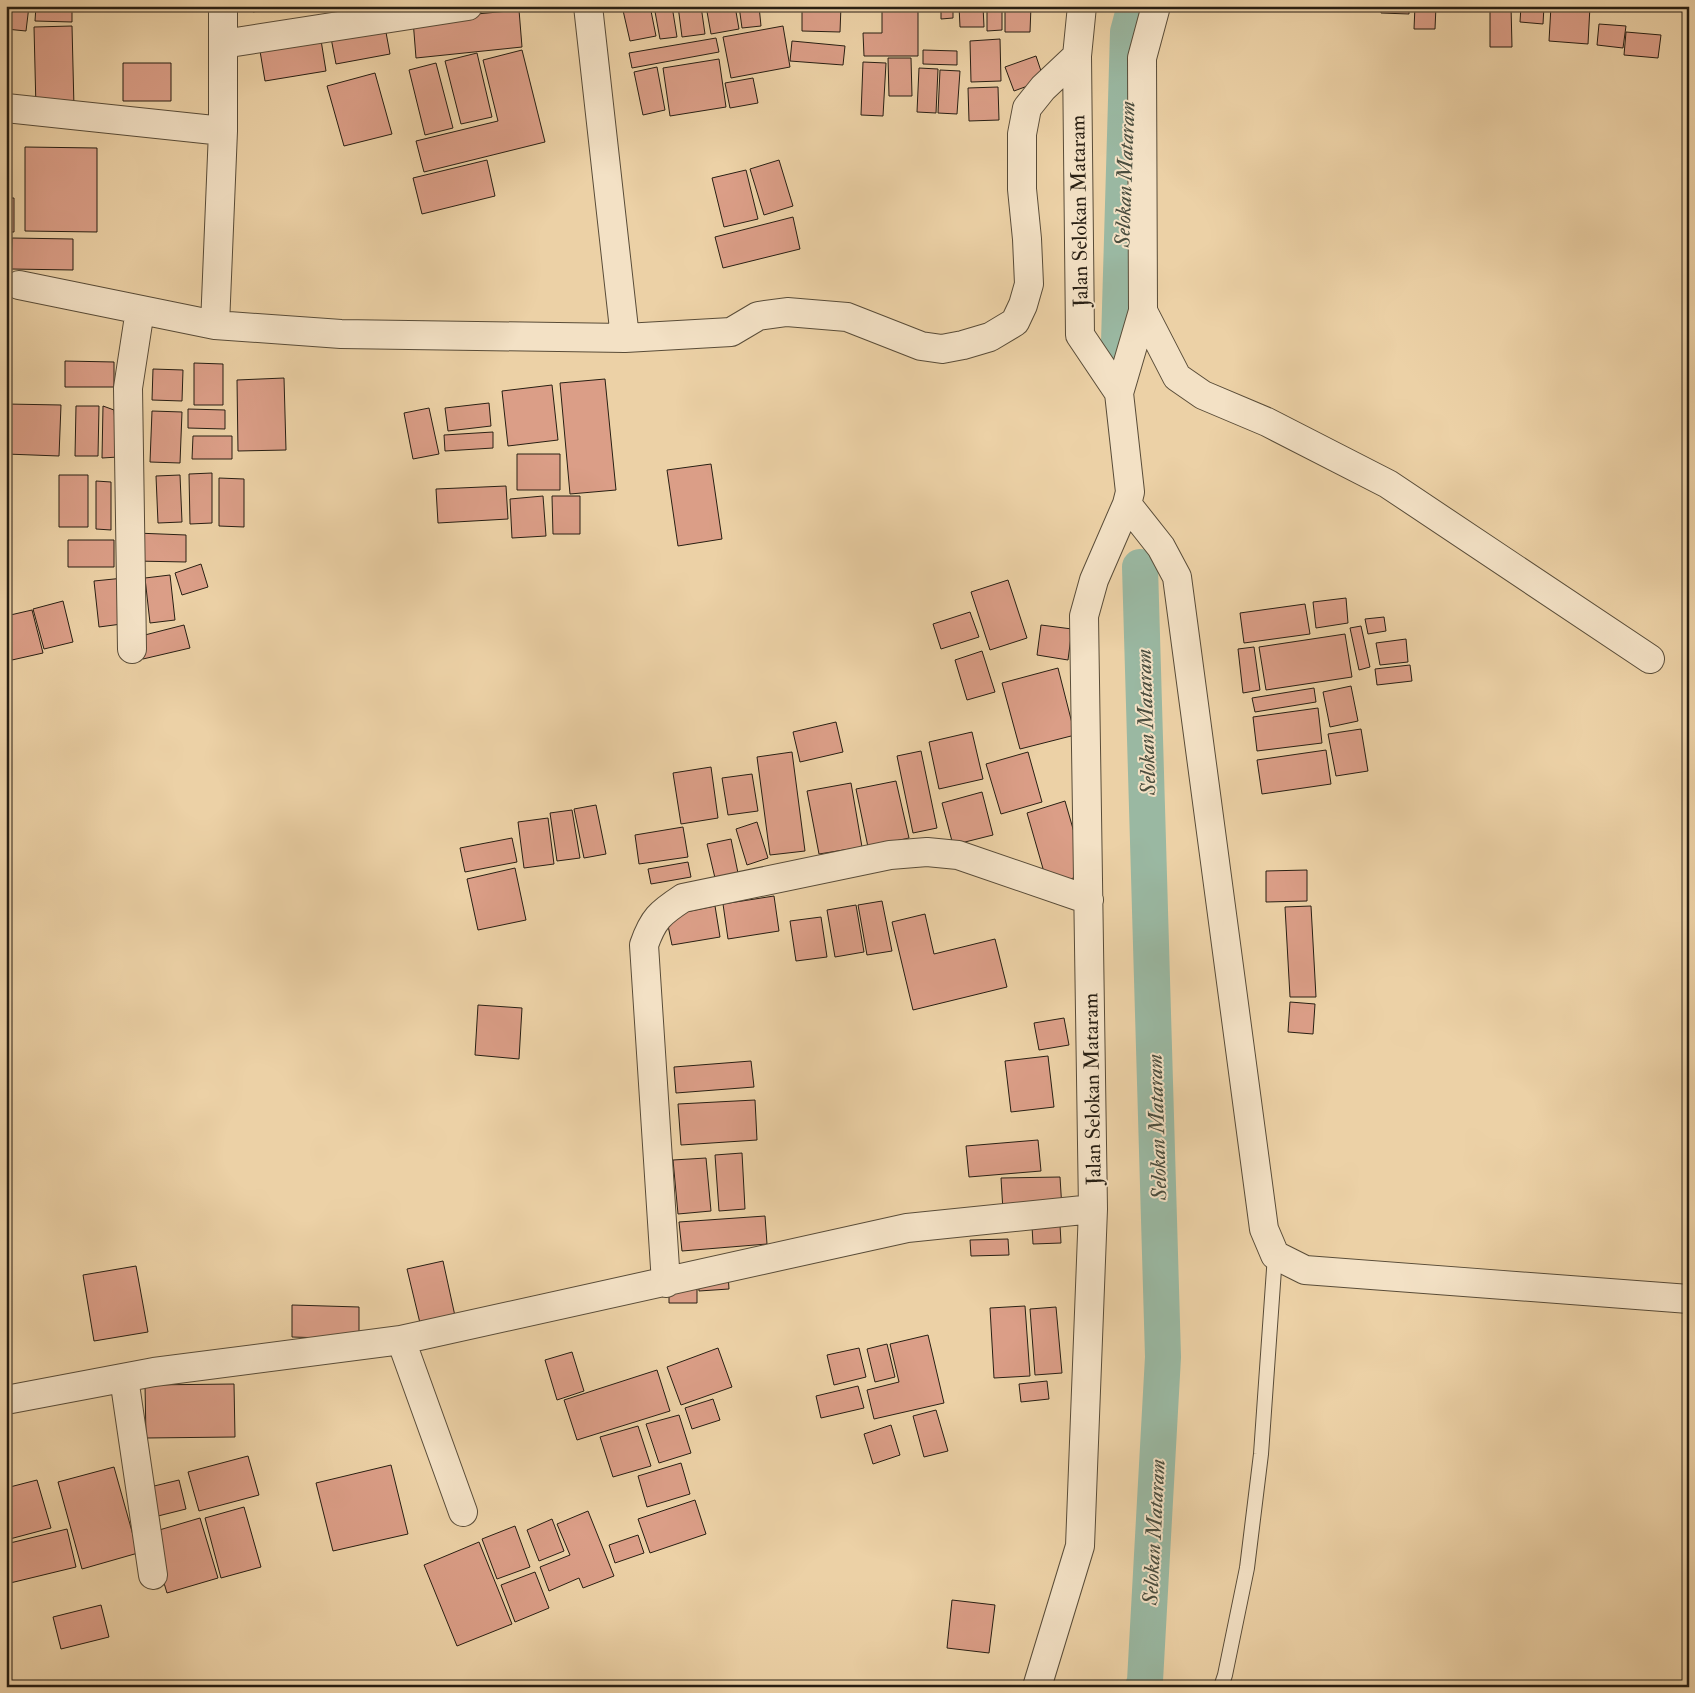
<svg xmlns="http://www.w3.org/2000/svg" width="1695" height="1693" font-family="'IM FELL Double Pica',serif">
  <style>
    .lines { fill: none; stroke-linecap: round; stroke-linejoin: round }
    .canal { stroke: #9ab8a2; stroke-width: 36 }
    .building { fill: #db9e87; stroke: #281f13 }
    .lane-casing { stroke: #594c38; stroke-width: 16 }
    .street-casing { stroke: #594c38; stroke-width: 30 }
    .lane { stroke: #f3e1c5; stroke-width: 14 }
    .street { stroke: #f3e1c5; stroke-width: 28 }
    .labels { text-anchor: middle; stroke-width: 4; stroke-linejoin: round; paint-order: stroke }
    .street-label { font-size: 21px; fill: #281f13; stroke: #f3e1c5 }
    .water-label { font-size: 22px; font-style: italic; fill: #4a4d3e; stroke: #f3e1c5 }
  </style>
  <rect width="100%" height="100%" fill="#ecd1a6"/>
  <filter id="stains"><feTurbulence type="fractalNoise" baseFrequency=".004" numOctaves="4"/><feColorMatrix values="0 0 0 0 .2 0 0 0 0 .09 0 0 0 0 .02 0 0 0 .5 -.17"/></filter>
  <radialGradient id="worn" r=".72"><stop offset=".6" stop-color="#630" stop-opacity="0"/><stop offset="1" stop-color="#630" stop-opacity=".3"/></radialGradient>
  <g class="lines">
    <path class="canal" d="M1119 342 1128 32 1135 6
      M1140 567 1163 1357 1145 1681 1143 1687"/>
  </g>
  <path class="building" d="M6 6H29L26 31 6 29Z
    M36 6H72V22L35 21Z
    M252 6H284L253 12Z
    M622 6H650L656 36 630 41Z
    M654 6H672L677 37 660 39Z
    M678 6H701L705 34 682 37Z
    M706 6H735L739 29 711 34Z
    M739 6H759L761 26 742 28Z
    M802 6H841L840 32 802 31Z
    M854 6H871V11H853Z
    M941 6H953V18L941 19Z
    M959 6H983L984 27H960Z
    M987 6H1002V30L987 31Z
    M1005 6H1031L1030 32H1005Z
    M1381 6H1409V14L1381 13Z
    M1415 6H1436L1435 29H1414Z
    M1490 6H1511L1512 47H1490Z
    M1521 6H1544L1543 24 1520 22Z
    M1551 6H1590L1588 44 1549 41Z
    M902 7 918 8V56H864L863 33H882V9Z
    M519 10 522 47 416 58 413 20Z
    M1599 24 1626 26 1623 48 1597 45Z
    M72 26 74 108 36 109 34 27Z
    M783 26 790 67 731 78 723 37Z
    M385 27 390 54 336 64 331 38Z
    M1626 32 1661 35 1658 58 1624 55Z
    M320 34 326 71 265 81 259 45Z
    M716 38 719 52 632 68 629 53Z
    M1000 39 1001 81 971 82 970 41Z
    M792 41 845 46 843 65 790 61Z
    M522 50 545 142 424 172 416 141 498 121 483 60Z
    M923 50 957 51V65L923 64Z
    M477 53 492 117 461 124 445 61Z
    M1036 56 1044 80 1014 91 1005 67Z
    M888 58H911L912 96H889Z
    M719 59 726 107 670 116 663 68Z
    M863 62 886 63 883 116 861 115Z
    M123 63H171V101H123Z
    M436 63 453 128 425 135 409 70Z
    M657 67 665 110 643 115 634 72Z
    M919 68 938 69 936 113 917 112Z
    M940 70 960 71 957 114 938 113Z
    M375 73 392 134 344 146 327 86Z
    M753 78 758 103 730 108 725 83Z
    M998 87 999 120 969 121 968 88Z
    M25 147 97 148V232L25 231Z
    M487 160 495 196 422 214 413 178Z
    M779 160 793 206 764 215 750 169Z
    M746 170 758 219 724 227 712 178Z
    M6 198H14V232H6Z
    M793 217 800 249 723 268 715 237Z
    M12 238 73 239V270L11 269Z
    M65 361 114 362V387H65Z
    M194 363 223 364V405H194Z
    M153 369 183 370 182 401 152 400Z
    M284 378 286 450 238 451 237 380Z
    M605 379 616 490 570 494 560 383Z
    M552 385 558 440 508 446 502 391Z
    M489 403 491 426 448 431 445 408Z
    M6 404 61 405 59 456 6 454Z
    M76 406H99L98 456H75Z
    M103 406 114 410 118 457 102 458Z
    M429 408 439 454 413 459 404 413Z
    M188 409 225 410V429L188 428Z
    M152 411 182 412 180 463 150 462Z
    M493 432V448L445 451 444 435Z
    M193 436H232V459H192Z
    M517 454H560V490H517Z
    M711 464 722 539 678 546 667 470Z
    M212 473V523L190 524 189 474Z
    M59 475H88V527H59Z
    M180 475 182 522 158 523 156 476Z
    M219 478 244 479V527L219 526Z
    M96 481 111 482V530L96 529Z
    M506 486 508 519 438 523 436 489Z
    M543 496 546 536 512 538 510 499Z
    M552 496H580V534H553Z
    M136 533 186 535V562L135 561Z
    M68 540H114V567H68Z
    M201 564 208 587 182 595 175 573Z
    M170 575 175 620 150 623 145 578Z
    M124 578 129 623 99 627 94 581Z
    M1008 580 1027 638 990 650 971 592Z
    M1346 598 1348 623 1316 628 1313 602Z
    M63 601 73 642 44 649 33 609Z
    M1305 604 1310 634 1244 643 1240 613Z
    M32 610 43 653 12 660 6 637V616Z
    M970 612 979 637 941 649 933 624Z
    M1384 617 1386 631 1368 634 1365 619Z
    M184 625 190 648 143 659 137 637Z
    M1041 625 1072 629 1068 660 1037 655Z
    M1361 626 1370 667 1359 670 1350 628Z
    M1345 634 1352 677 1266 690 1259 647Z
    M1406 639 1408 662 1380 665 1376 643Z
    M1254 647 1260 690 1243 693 1238 649Z
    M982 651 995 692 967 700 955 660Z
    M1410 665 1412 681 1377 685 1375 669Z
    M1058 668 1075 735 1020 749 1002 683Z
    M1351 686 1358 721 1330 727 1323 692Z
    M1314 688 1316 702 1255 712 1252 698Z
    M1318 708 1322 743 1257 751 1253 717Z
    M836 722 843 752 800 762 793 732Z
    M1361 729 1368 771 1336 776 1328 734Z
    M972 732 983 779 939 789 929 742Z
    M1326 750 1331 784 1262 794 1257 760Z
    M921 751 937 828 913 833 897 756Z
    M792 752 805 851 770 855 757 757Z
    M1028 752 1042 802 1001 814 986 764Z
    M711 767 718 818 681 824 673 773Z
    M752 774 758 811 728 815 722 778Z
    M896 781 909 838 868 847 856 789Z
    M851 783 862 847 819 854 807 791Z
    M982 792 993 835 953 845 942 803Z
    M1065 801 1086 874 1048 886 1027 813Z
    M596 805 606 854 584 858 574 809Z
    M572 810 580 858 557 861 550 813Z
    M548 818 554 864 524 868 518 822Z
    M757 822 768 858 747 865 736 829Z
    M683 827 688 857 639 864 635 835Z
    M512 838 517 862 465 872 460 848Z
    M731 839 738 873 715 878 707 844Z
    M688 862 691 877 651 884 648 869Z
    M515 868 526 920 478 930 467 879Z
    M1307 870V901L1266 902V871Z
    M774 896 779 931 728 939 723 904Z
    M882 901 892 951 867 955 858 905Z
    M856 905 864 952 835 957 827 910Z
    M715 906 720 937 672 945 666 916Z
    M1311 906 1316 997H1290L1285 907Z
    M925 914 934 954 995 939 1007 987 913 1010 892 922Z
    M821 917 827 957 796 961 790 921Z
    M1290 1002 1315 1004 1313 1034 1288 1032Z
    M478 1005 522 1008 519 1059 475 1055Z
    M1064 1018 1069 1045 1039 1050 1034 1023Z
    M1048 1056 1054 1107 1011 1112 1005 1061Z
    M751 1061 754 1087 676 1093 674 1067Z
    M755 1100 757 1140 681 1145 678 1104Z
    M1038 1140 1041 1171 969 1177 966 1146Z
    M742 1153 745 1209 719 1211 715 1155Z
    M706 1158 711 1211 678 1214 673 1160Z
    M1060 1177 1062 1209 1003 1211 1001 1178Z
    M765 1216 767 1244 682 1251 679 1222Z
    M1060 1225 1061 1243 1033 1244 1032 1226Z
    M1008 1239 1009 1255 971 1256 970 1240Z
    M443 1261 455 1316 420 1323 407 1269Z
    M136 1266 148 1332 94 1341 83 1275Z
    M728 1274 729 1289 699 1291 698 1276Z
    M669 1284 697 1285V1303H669Z
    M292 1305 359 1307V1339L292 1337Z
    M1025 1306 1030 1376 994 1378 990 1308Z
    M1056 1307 1062 1373 1035 1375 1030 1309Z
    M928 1335 944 1403 874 1419 867 1390 899 1382 890 1344Z
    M887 1344 895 1377 875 1382 867 1349Z
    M718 1348 732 1387 681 1405 667 1367Z
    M859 1348 866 1377 834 1385 827 1355Z
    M572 1352 584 1391 557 1400 545 1360Z
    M657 1370 670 1411 577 1440 564 1400Z
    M1047 1381 1049 1399 1021 1402 1019 1384Z
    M234 1384 235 1437 146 1438 145 1385Z
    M858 1386 864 1408 821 1418 816 1396Z
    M713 1399 720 1420 692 1429 685 1408Z
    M936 1410 948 1451 924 1457 913 1416Z
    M679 1415 691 1453 659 1463 646 1424Z
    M891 1425 900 1455 873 1464 864 1434Z
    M638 1426 651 1466 613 1477 600 1437Z
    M248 1456 259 1495 199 1511 188 1472Z
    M681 1463 690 1494 647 1507 638 1476Z
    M391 1465 408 1534 333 1551 316 1483Z
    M114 1467 138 1553 82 1569 58 1482Z
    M37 1480 51 1528 6 1540V1488Z
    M179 1480 186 1509 158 1516 150 1487Z
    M695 1500 706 1534 650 1553 638 1519Z
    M244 1507 261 1567 221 1578 205 1518Z
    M588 1511 614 1576 583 1588 579 1578 549 1591 540 1567 570 1555 557 1524Z
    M200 1518 218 1578 167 1593 149 1533Z
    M552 1519 564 1551 539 1561 527 1530Z
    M515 1526 530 1567 497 1579 482 1539Z
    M67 1529 76 1567 6 1584V1544Z
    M638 1535 644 1553 615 1563 609 1545Z
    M479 1542 512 1624 457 1646 424 1565Z
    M535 1572 549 1608 515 1622 501 1585Z
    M952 1600 995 1605 989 1653 947 1648Z
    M101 1605 109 1637 61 1649 53 1617Z"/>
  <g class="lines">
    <defs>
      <path id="lane" d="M1221 1687 1225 1675 1247 1568 1261 1454 1275 1255"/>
      <path id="street" d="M223 6V131L215 325 341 334 625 338 731 332 758 316 787 312 847 317 921 346 942 349 963 345 990 337 1015 322 1023 305 1029 284 1027 239 1022 189V134L1027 108 1043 88 1077 56
        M588 6 625 338
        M223 44 468 6
        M6 108 223 131
        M19 285 215 325
        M1143 311 1177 377 1203 395 1267 422 1388 484 1650 659
        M1119 393 1143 311 1142 58 1156 6
        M1127 504 1161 547 1177 577 1264 1229 1275 1255 1305 1270 1689 1299
        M132 649 128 388 140 310
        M666 1283 644 945C653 919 660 913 683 898L890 855 927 852 958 855 1089 900
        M401 1340 463 1512
        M124 1378 153 1575
        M6 1400 154 1372 401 1340 907 1228 1093 1209
        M1037 1687 1080 1546 1093 1209 1084 616 1094 580 1127 504 1130 492 1119 393 1080 335 1077 56 1082 6"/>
    </defs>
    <use href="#lane" class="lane-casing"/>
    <use href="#street" class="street-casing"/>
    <use href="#lane" class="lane"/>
    <use href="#street" class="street"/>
  </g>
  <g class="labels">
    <g class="street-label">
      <text transform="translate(1079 211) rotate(-91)" y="7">Jalan Selokan Mataram</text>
      <text transform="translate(1092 1089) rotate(-91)" y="7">Jalan Selokan Mataram</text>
    </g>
    <g class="water-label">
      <text transform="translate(1124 174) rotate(-88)" y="8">Selokan Mataram</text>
      <text transform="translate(1145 722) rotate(-92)" y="8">Selokan Mataram</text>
      <text transform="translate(1156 1127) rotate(-92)" y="8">Selokan Mataram</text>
      <text transform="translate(1153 1532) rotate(-87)" y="8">Selokan Mataram</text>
    </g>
  </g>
  <rect width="1695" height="1693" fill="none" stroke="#ecd1a6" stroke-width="25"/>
  <rect x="8" y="8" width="1680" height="1678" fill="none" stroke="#281f13" stroke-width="2.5"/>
  <rect x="12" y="12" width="1670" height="1668" fill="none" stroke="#281f13"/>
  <rect width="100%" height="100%" filter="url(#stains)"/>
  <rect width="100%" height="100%" fill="url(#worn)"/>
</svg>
